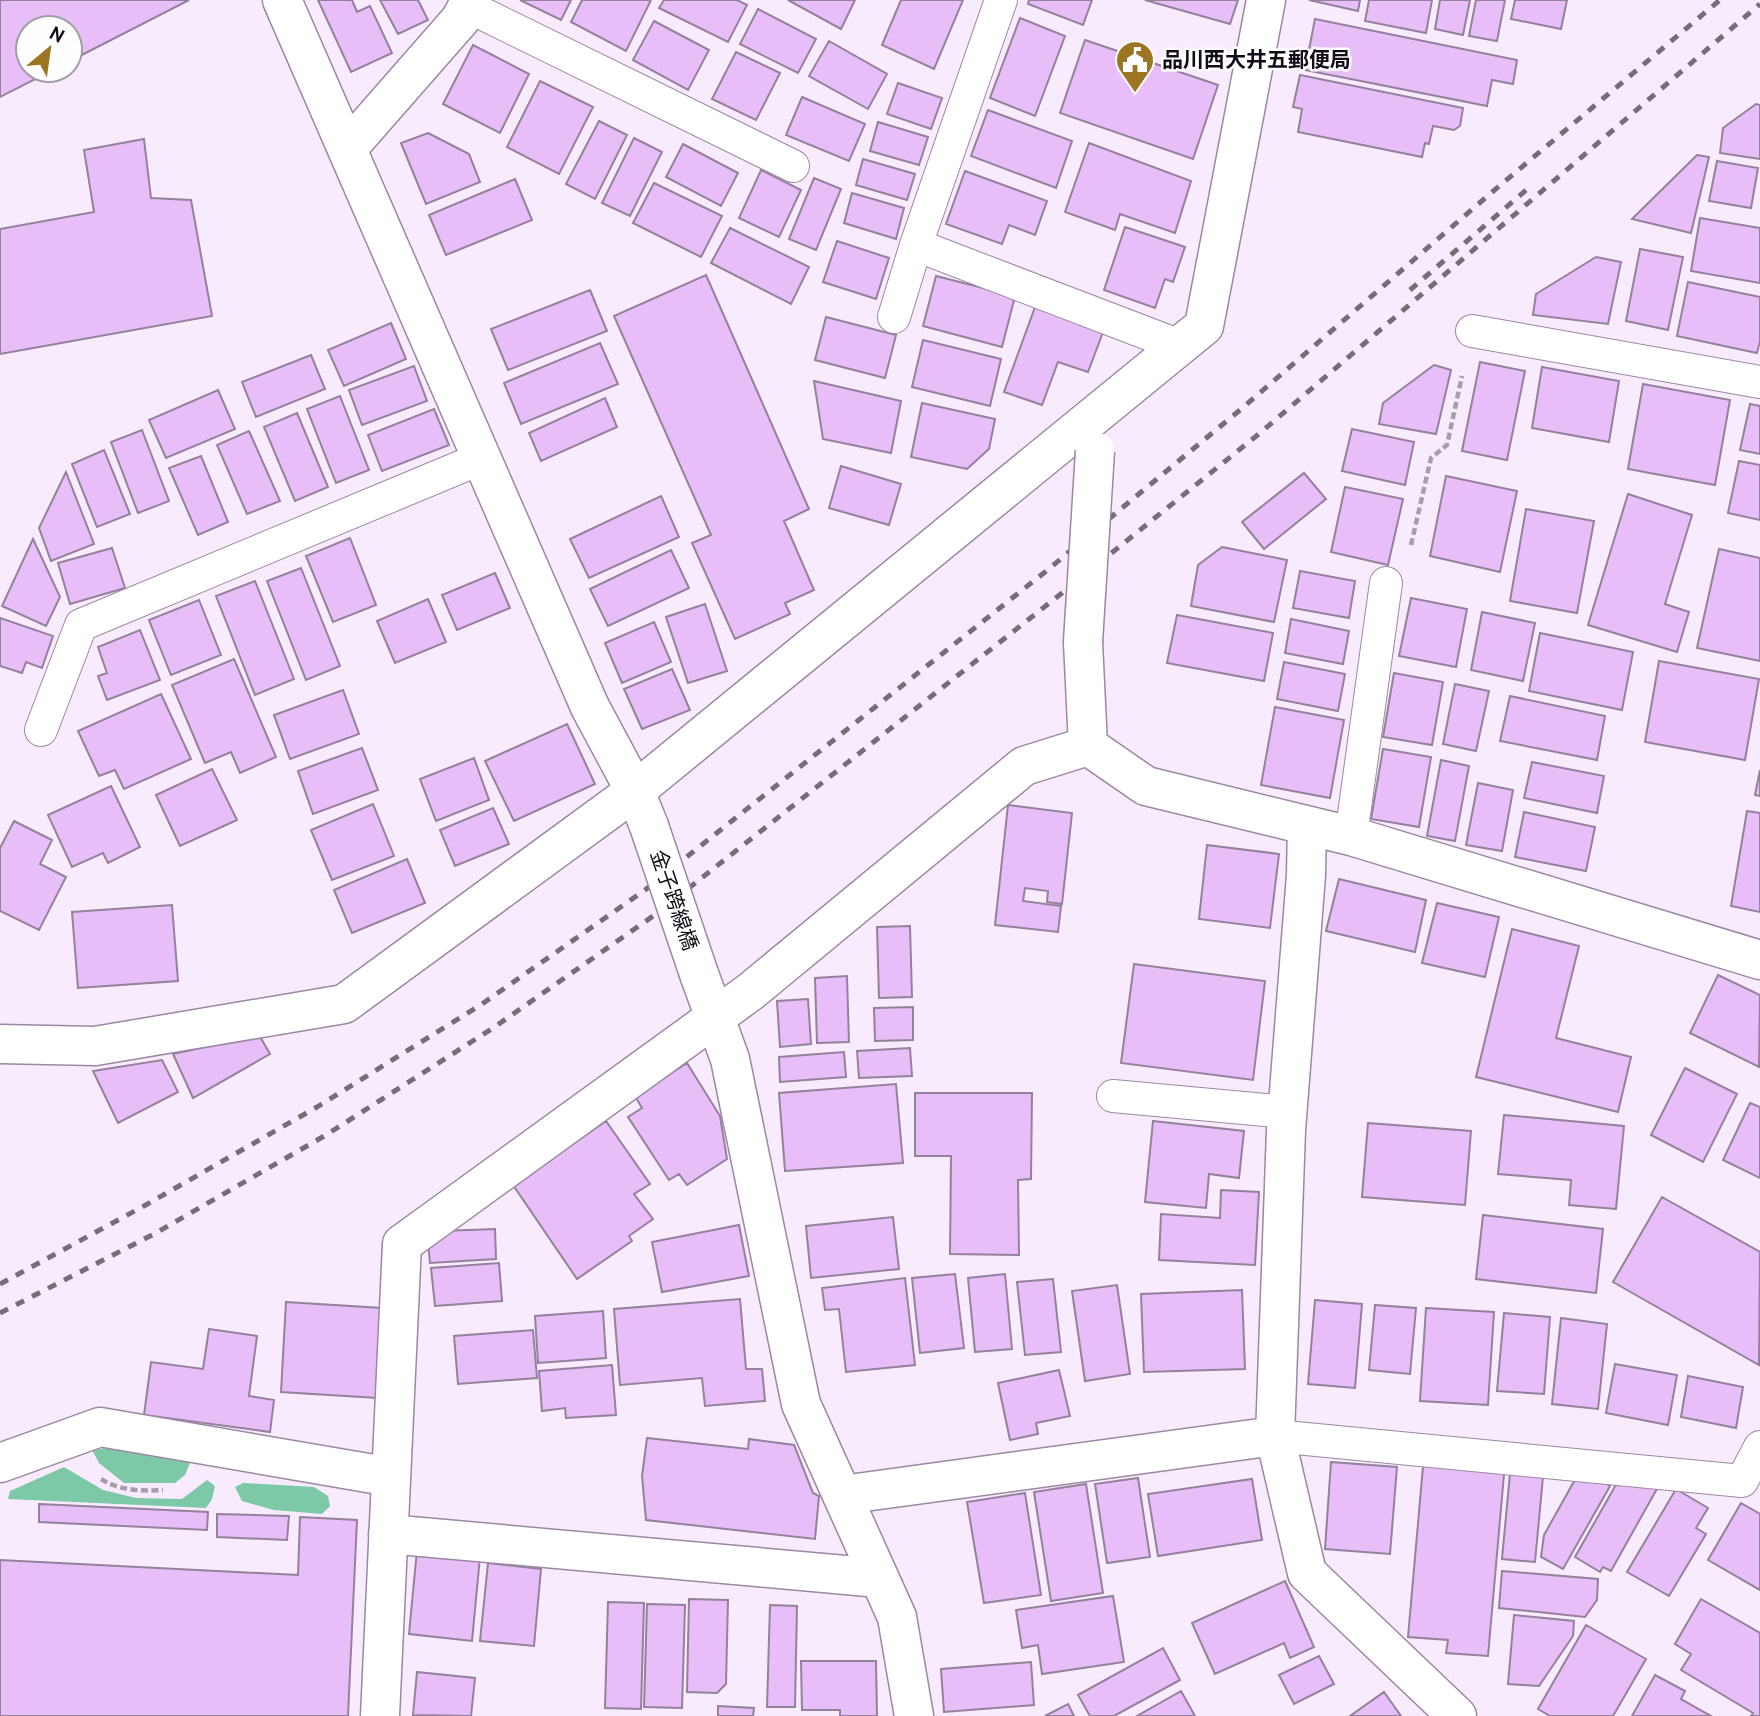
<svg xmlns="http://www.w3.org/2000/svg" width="1760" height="1716" font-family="Cabin,'Noto Sans JP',sans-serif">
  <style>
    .forest { fill: #7dc8a7 }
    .building { fill: #e7bef7; stroke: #94819b; stroke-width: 2 }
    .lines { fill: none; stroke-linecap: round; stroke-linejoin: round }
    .lane-casing { stroke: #9b88a2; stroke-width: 34 }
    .street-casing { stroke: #9b88a2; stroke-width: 41 }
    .secondary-casing { stroke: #9b88a2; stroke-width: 41 }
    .path { stroke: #a89dac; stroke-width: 4.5; stroke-dasharray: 7 3.5; stroke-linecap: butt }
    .lane { stroke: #fff; stroke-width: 32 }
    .street { stroke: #fff; stroke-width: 38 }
    .secondary { stroke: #fff; stroke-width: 38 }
    .rail { stroke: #776d7a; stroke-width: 5; stroke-dasharray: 9 9; stroke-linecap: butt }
    .street-bridge-casing { stroke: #9b88a2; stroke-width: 41; stroke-linecap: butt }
    .secondary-bridge-casing { stroke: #9b88a2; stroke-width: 41; stroke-linecap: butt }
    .street-bridge { stroke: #fff; stroke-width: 38 }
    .secondary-bridge { stroke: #fff; stroke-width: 38 }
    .labels { text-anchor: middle; stroke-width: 5; stroke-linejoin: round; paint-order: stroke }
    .poi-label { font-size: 21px; font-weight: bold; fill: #140d17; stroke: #fefefe; text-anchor: start }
    .street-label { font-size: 21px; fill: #140d17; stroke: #fefefe }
  </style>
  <rect width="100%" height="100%" fill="#f8ebfd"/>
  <path class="forest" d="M109 1448 191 1460 185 1475 175 1483H124L99 1463 92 1450Z
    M64 1467 103 1490 136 1498 182 1499 207 1480 215 1486 212 1499 206 1508 8 1499 10 1491Z
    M243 1483 314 1487 328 1496 330 1506 322 1514 274 1510 242 1501 235 1487Z"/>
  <path class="building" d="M0 0H189L70 61V28H28V70H53L0 97Z
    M318 0H352L357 12 370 6 392 53 351 72Z
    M380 0H418L428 20 398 34Z
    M520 0H571L561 20Z
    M582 0H651L626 51 571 22Z
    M664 0H737L747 5 728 42 659 8Z
    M788 0H855L841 29Z
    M901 0H963L934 69 882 45Z
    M1029 0H1092L1083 25 1028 4Z
    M1145 0H1238L1230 24Z
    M1309 0H1360L1358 11Z
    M1369 0H1432L1426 33 1365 21Z
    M1440 0H1470L1463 35 1435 29Z
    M1476 0H1505L1497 41 1469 36Z
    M1515 0H1567L1561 29 1511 19Z
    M758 9 816 39 798 73 740 44Z
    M1020 18 1065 36 1035 116 990 98Z
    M1315 19 1517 60 1513 84 1492 80 1487 106 1305 70Z
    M654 21 709 50 688 90 633 60Z
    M1085 40 1218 85 1193 159 1060 113Z
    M829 41 887 74 868 109 809 76Z
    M473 45 529 74 500 133 443 104Z
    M736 52 780 73 756 120 712 99Z
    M1300 75 1463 108 1460 126 1454 130 1433 126 1429 144 1425 143 1422 157 1298 132 1302 109 1293 107Z
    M540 81 593 107 559 174 507 147Z
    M898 83 942 98 931 129 887 114Z
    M802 97 865 124 849 161 786 135Z
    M1756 104 1760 105V159L1720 153 1723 128Z
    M988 110 1072 141 1056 188 971 156Z
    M599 121 627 135 595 199 566 184Z
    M878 122 928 137 919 165 870 151Z
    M428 133 469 154 480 182 426 204 401 143Z
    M634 138 662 152 630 216 602 203Z
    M144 139 151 198 191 200 212 316 0 354V229L94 212 84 150Z
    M1089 143 1191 181 1175 233 1120 214 1115 230 1065 212Z
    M683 144 738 173 721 206 666 177Z
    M1697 155 1709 157 1691 233 1632 219Z
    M863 159 915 174 907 200 856 185Z
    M1717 161 1758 168 1751 208 1709 201Z
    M761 170 801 190 779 237 739 218Z
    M965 171 1047 201 1035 235 1009 225 1002 244 946 224Z
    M814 178 841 189 816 250 789 239Z
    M515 179 532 220 446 255 429 215Z
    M654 183 722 216 701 257 633 223Z
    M852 193 904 208 896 239 844 223Z
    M1700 218 1760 228V283L1691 271Z
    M1125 227 1185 247 1173 282 1165 279 1155 308 1104 290Z
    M730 228 809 267 791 304 711 263Z
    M837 241 889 258 876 299 823 282Z
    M1640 249 1683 257 1668 330 1626 321Z
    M1596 257 1621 262 1608 324 1533 315 1536 294Z
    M706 275 809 509 784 521 814 590 785 603 790 614 735 639 692 543 711 535 614 316Z
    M936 276 1015 296 1002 347 923 326Z
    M1688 282 1760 297V341L1757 353 1677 336Z
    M590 290 607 331 508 370 491 329Z
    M1035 307 1103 332 1088 372 1058 362 1042 405 1004 392Z
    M826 317 896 335 885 378 815 360Z
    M391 323 406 359 344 386 328 350Z
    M923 340 1001 359 990 406 912 387Z
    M600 343 618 384 521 424 504 383Z
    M311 355 325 389 256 417 242 382Z
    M1480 362 1525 371 1507 460 1462 451Z
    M1434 365 1451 370 1436 434 1379 424 1383 403Z
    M414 366 427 401 362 425 349 390Z
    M1542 367 1619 381 1609 442 1532 428Z
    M814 381 901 401 891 453 823 439Z
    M1643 384 1730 400 1715 485 1628 469Z
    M218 390 235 429 166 458 149 420Z
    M340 396 369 470 336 483 307 409Z
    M605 398 617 427 541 461 529 433Z
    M922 403 995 419 989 449 967 469 911 457Z
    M1750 404 1760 406V454L1740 450Z
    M434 409 449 445 382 471 368 435Z
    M297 413 328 487 295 501 264 427Z
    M1352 429 1414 442 1405 485 1342 471Z
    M142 430 169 501 138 513 111 442Z
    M249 431 280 501 247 514 217 445Z
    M104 450 130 514 97 527 72 464Z
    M201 456 228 522 198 535 169 468Z
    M1739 461 1760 465V520L1728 513Z
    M841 466 901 484 889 525 829 508Z
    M66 472 94 544 51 561 39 528Z
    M1304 473 1326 499 1264 549 1242 522Z
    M1446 476 1517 491 1500 572 1430 556Z
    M1345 487 1403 499 1388 565 1331 552Z
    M1628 494 1692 515 1665 604 1689 612 1677 652 1588 625Z
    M661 496 679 537 589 578 570 539Z
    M1526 509 1594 521 1577 613 1510 601Z
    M350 538 376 605 333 622 306 556Z
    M33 539 60 597 46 626 2 606Z
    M1222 547 1287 560 1274 622 1191 606 1198 565Z
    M112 548 125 588 70 604 58 563Z
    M1719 549 1760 558V661L1697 648Z
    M671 550 689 588 608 626 590 589Z
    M301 568 340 666 306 680 267 581Z
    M1300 571 1355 581 1349 618 1293 608Z
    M495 573 510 608 457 630 442 595Z
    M255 581 294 679 255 695 216 596Z
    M1411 598 1467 609 1456 667 1399 656Z
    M428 599 446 642 395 663 377 621Z
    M199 600 221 655 171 675 149 620Z
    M705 604 727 671 688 683 666 617Z
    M1482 612 1535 623 1523 681 1471 670Z
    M1177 615 1273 633 1264 681 1167 663Z
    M0 618 53 636 42 668 26 662 22 673 0 666Z
    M1291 619 1349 631 1343 664 1285 653Z
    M654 622 671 662 622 683 605 643Z
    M140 630 160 680 107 700 98 676 107 673 98 647Z
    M1540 633 1633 652 1622 710 1529 691Z
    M234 659 276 757 240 773 231 752 205 763 172 685Z
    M1659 661 1759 679 1745 760 1645 742Z
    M1284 662 1345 674 1338 711 1277 699Z
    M672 669 690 710 642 729 624 689Z
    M1394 673 1443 682 1432 745 1383 737Z
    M1455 684 1489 691 1476 751 1443 744Z
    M343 690 359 734 290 759 274 715Z
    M161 694 191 759 124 789 115 770 99 776 78 731Z
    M1510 696 1605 716 1597 760 1500 741Z
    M1275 707 1344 720 1330 798 1261 785Z
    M567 724 595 784 514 821 485 761Z
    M362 748 378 790 313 814 298 771Z
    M1383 749 1431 757 1419 827 1371 819Z
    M474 758 489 800 436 821 420 779Z
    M1441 760 1469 766 1455 841 1427 836Z
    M1532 762 1604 776 1597 813 1524 798Z
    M212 769 237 820 180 846 156 795Z
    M1760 770V796L1755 795Z
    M1478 783 1513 790 1502 851 1466 845Z
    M111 786 140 847 108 863 103 853 72 867 48 815Z
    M373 804 394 856 332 880 311 830Z
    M1008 805 1072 813 1062 904 1047 902 1048 891 1025 888 1023 901 1061 906 1058 932 995 925Z
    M493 808 509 844 455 866 440 830Z
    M1747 811 1760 813V912L1731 906Z
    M1524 812 1595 827 1586 871 1515 857Z
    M14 821 52 840 40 864 66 877 39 930 0 911V848Z
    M1207 845 1279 854 1270 928 1199 919Z
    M407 859 425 903 352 933 334 890Z
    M1339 879 1426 900 1415 952 1326 931Z
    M1437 903 1499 917 1485 977 1422 963Z
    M172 905 178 981 78 988 72 912Z
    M910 926 912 997 879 998 877 927Z
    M1512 929 1579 946 1556 1038 1631 1057 1618 1112 1476 1077Z
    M1134 964 1265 981 1253 1080 1121 1063Z
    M1718 975 1760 995 1759 1067 1690 1033Z
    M847 976 849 1042 817 1043 815 978Z
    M808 999 811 1044 780 1047 777 1001Z
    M913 1007V1040L875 1041 874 1008Z
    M259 1035 270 1054 193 1098 173 1054Z
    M910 1048 912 1076 859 1078 857 1051Z
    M844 1052 846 1077 780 1082 779 1057Z
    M162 1060 178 1092 118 1123 93 1071Z
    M687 1063 720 1116 727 1159 687 1185 679 1174 669 1180 628 1117 642 1108 635 1096Z
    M1685 1068 1737 1094 1703 1162 1651 1135Z
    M896 1084 903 1163 785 1171 779 1093Z
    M915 1093H1032L1031 1179 1018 1180 1019 1255 950 1254 951 1156H915Z
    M1750 1103 1760 1107V1178L1723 1160Z
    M1504 1115 1624 1126 1616 1209 1569 1205 1571 1180 1498 1174Z
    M606 1121 650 1184 634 1194 653 1219 629 1236 632 1241 577 1279 513 1185Z
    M1153 1121 1244 1131 1239 1178 1209 1174 1206 1208 1145 1202Z
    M1368 1123 1471 1131 1465 1205 1362 1197Z
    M1221 1190 1259 1192 1255 1265 1159 1260 1161 1214 1220 1218Z
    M1662 1197 1760 1252 1759 1365 1613 1282Z
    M1483 1215 1603 1229 1596 1293 1476 1279Z
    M893 1217 899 1269 811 1278 806 1226Z
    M739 1225 749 1276 662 1292 652 1242Z
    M495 1229 496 1259 430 1263 428 1242 440 1231Z
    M499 1263 502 1301 435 1306 431 1268Z
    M955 1274 964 1348 920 1353 912 1278Z
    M1005 1274 1012 1349 975 1352 968 1278Z
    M905 1278 915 1365 846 1372 839 1309 825 1310 822 1288Z
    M1053 1279 1061 1352 1025 1355 1017 1282Z
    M1117 1285 1130 1374 1085 1381 1072 1291Z
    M1242 1290 1245 1369 1144 1372 1141 1294Z
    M740 1299 746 1369H762L765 1401 705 1406 702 1378 620 1385 614 1309Z
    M1315 1300 1362 1304 1355 1388 1308 1384Z
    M286 1302 382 1308 377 1398 281 1392Z
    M1375 1305 1416 1308 1410 1374 1369 1370Z
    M1426 1308 1494 1312 1488 1405 1420 1401Z
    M603 1311 606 1358 538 1363 535 1316Z
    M1504 1313 1550 1317 1544 1394 1497 1391Z
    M1561 1318 1607 1324 1598 1409 1552 1404Z
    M209 1329 257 1336 249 1396 274 1400 270 1432 144 1415 151 1362 203 1369Z
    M533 1330 537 1378 458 1384 454 1336Z
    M1615 1364 1677 1375 1668 1425 1606 1413Z
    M612 1365 616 1415 566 1418 565 1408 542 1411 539 1371Z
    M1059 1370 1070 1416 1036 1423 1038 1434 1010 1440 998 1383Z
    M1688 1376 1743 1387 1736 1428 1681 1417Z
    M647 1438 748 1449 749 1439 794 1445 813 1493 819 1496 815 1539 646 1520 642 1476Z
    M1424 1455 1505 1463 1488 1656 1446 1653 1448 1640 1408 1637Z
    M1331 1462 1397 1467 1390 1554 1325 1549Z
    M1511 1463 1544 1466 1535 1562 1502 1559Z
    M1581 1469 1610 1486 1563 1569 1541 1557 1544 1535Z
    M1622 1474 1658 1487 1611 1571 1603 1567 1600 1572 1575 1557Z
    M1138 1478 1150 1557 1107 1563 1095 1484Z
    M1252 1479 1262 1540 1158 1556 1148 1494Z
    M1086 1484 1103 1593 1051 1601 1034 1492Z
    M1676 1489 1708 1508 1696 1528 1706 1534 1669 1596 1627 1572Z
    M1025 1493 1041 1595 984 1603 967 1502Z
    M1741 1503 1760 1514V1590L1708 1560Z
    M39 1504 208 1512 207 1530 39 1522Z
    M217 1514 289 1516 287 1540 217 1537Z
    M300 1517 357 1520 348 1716H0V1560L298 1575Z
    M417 1550 480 1557 472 1641 409 1634Z
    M488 1563 541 1569 534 1646 480 1641Z
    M1502 1571 1598 1579 1597 1600 1585 1617 1499 1608Z
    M1285 1581 1314 1647 1290 1658 1284 1643 1215 1674 1192 1623Z
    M1113 1596 1124 1662 1042 1674 1038 1645 1022 1648 1016 1610Z
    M689 1599 728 1600 726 1684 717 1693 687 1692Z
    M1701 1599 1760 1633V1716H1751L1753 1713 1681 1670 1691 1654 1675 1644Z
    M608 1602 644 1603 641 1709 605 1708Z
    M647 1604 685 1605 682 1708 644 1707Z
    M770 1605 797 1606 795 1707H767Z
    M1514 1615 1574 1621 1573 1636 1539 1686 1508 1684Z
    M1586 1625 1646 1659 1613 1716H1550L1538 1709Z
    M1163 1648 1180 1680 1114 1716H1090L1078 1695Z
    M1319 1656 1334 1684 1294 1704 1279 1675Z
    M801 1661H876L877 1716H840V1710H802Z
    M1031 1662 1034 1705 944 1712 941 1669Z
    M417 1672 475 1678 471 1716 413 1715Z
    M1655 1675 1685 1691 1681 1699 1711 1716H1632Z
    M1181 1691 1195 1716H1137Z
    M1384 1692 1401 1716H1350Z
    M1068 1704 1074 1716H1045Z
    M718 1706 754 1708 753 1716H718Z"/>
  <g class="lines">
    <defs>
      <path id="lane" d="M467 6 793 166
        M916 245 1180 346
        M894 317 916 245 1001 0
        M1472 331 1760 382
        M41 730 81 625 482 458
        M1351 836 1386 583
        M1113 1096 1287 1112
        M1275 1436 1742 1481 1760 1447"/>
      <path id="street" d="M347 149 460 20 471 0
        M1083 642 1088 746
        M1307 826 1306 875 1286 1130 1275 1436 1307 1573 1457 1716
        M0 1044 95 1046 344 1004 635 791 590 707 282 0
        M0 1463 100 1427 391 1477
        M842 1495 1275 1436
        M388 1534 879 1578
        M380 1716 402 1244 750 992 1024 766 1088 746 1146 786 1351 836 1760 960"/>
      <path id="secondary" d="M649 826 635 791 1204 326 1266 0
        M699 974 730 1059 801 1404 897 1617 914 1716"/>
    </defs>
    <use href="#lane" class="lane-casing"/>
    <use href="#street" class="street-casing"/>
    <use href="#secondary" class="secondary-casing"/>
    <path class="path" d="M1411 545 1431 458 1447 445 1462 376
      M101 1479C120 1491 141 1491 163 1490"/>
    <use href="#lane" class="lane"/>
    <use href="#street" class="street"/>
    <use href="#secondary" class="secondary"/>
    <path class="rail" d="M1410 290 1532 185
      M0 1284 144 1206 317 1107 482 1004 645 890 1045 572 1240 410 1491 193 1720 0
      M0 1313 154 1234 326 1135 493 1028 656 914 1062 593 1260 433 1760 4"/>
    <defs>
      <path id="street-bridge" d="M1083 642 1095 451"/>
      <path id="secondary-bridge" d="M649 826 699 974"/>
    </defs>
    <use href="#street-bridge" class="street-bridge-casing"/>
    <use href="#secondary-bridge" class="secondary-bridge-casing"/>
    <use href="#street-bridge" class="street-bridge"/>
    <use href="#secondary-bridge" class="secondary-bridge"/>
  </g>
  <defs>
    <symbol id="civic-pin" viewBox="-11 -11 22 30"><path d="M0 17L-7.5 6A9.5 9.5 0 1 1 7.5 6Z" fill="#9c7522" stroke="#fefefe"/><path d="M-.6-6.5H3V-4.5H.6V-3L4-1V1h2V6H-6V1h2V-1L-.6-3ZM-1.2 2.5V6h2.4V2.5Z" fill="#fff"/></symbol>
  </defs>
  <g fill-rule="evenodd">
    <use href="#civic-pin" x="1113" y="38" width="44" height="60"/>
  </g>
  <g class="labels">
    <g class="poi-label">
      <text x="1162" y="67">品川西大井五郵便局</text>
    </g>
    <g class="street-label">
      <text transform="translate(674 900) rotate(71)" y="7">金子跨線橋</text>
    </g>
  </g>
  <g transform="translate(49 49) rotate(29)"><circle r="33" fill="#fefefe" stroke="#a09ea2" stroke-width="2"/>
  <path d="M0-5L12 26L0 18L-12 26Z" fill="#9c7522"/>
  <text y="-10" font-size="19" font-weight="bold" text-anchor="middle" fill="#140d17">N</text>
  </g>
</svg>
